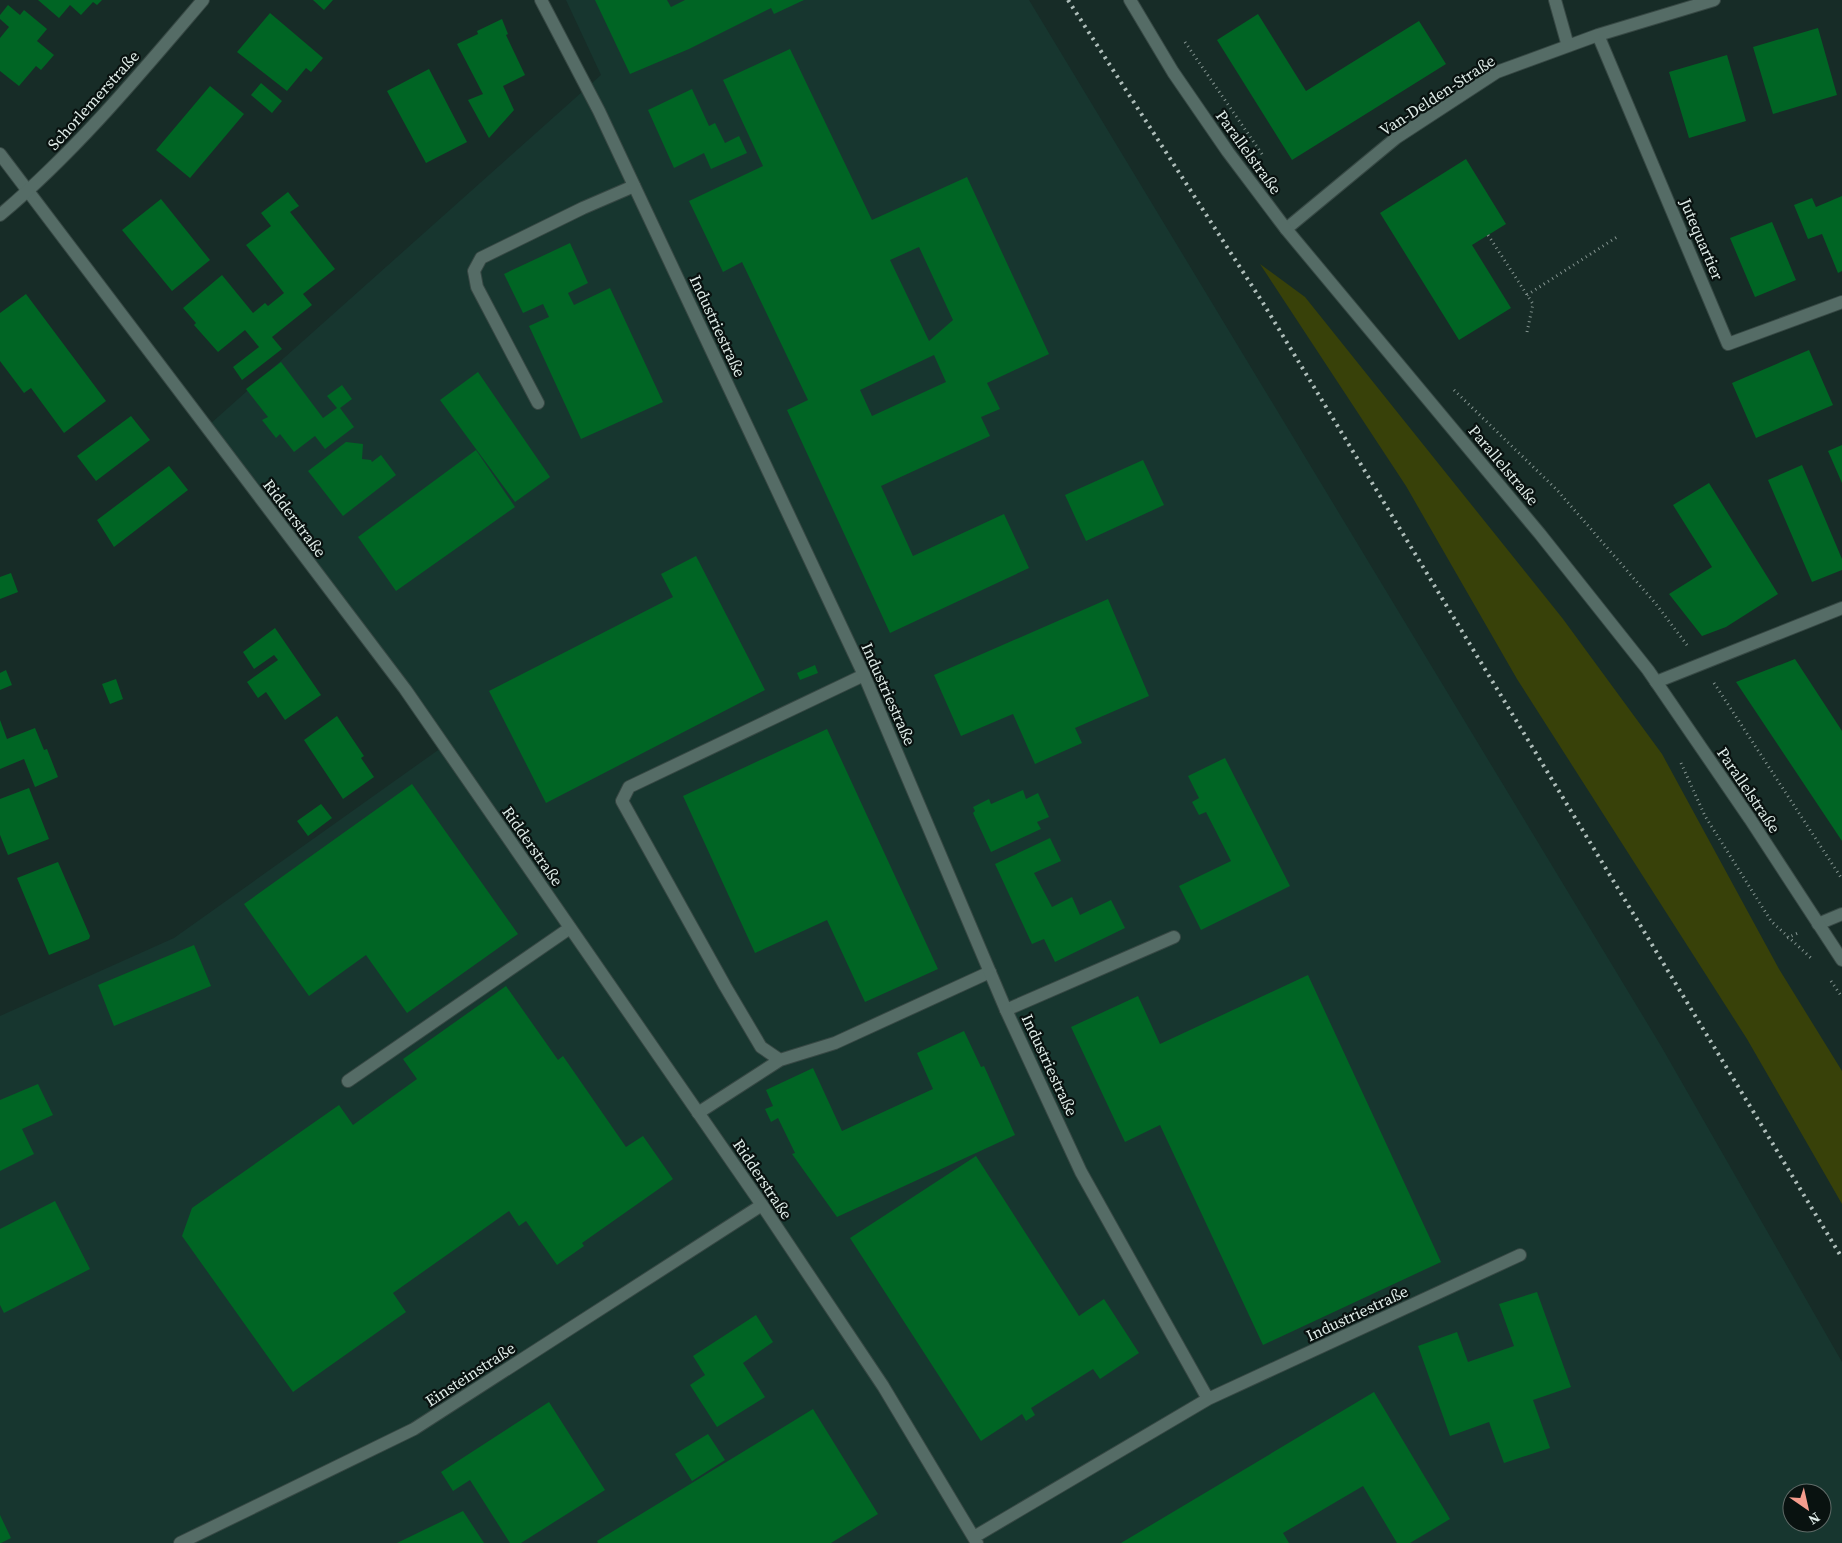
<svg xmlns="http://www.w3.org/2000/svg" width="1842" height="1543" font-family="'Source Serif 4',serif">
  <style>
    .built { fill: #17362f; fill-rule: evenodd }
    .green { fill: #384109 }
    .building { fill: #006524; fill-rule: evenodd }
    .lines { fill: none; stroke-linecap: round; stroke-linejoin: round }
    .service-casing { stroke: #374844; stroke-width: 14 }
    .minor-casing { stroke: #374844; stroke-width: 14 }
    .secondary-casing { stroke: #374844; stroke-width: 14 }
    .path { stroke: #859591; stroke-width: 3; stroke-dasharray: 1 4; stroke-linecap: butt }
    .service { stroke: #556c66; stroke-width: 12 }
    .minor { stroke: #556c66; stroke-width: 12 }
    .secondary { stroke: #556c66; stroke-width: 12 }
    .rail { stroke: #afbeba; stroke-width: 4; stroke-dasharray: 2.5 5; stroke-linecap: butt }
    .labels { text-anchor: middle; stroke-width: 4.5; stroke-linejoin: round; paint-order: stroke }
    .street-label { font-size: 16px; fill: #e0ede9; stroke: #091210 }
  </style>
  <rect width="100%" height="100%" fill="#172c27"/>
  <path class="built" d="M566 0H1029L1661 1046 1842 1362V1543H0V1016L174 938 448 743 209 425 601 75ZM1792 1493H1822V1523H1792Z"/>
  <path class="green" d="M1260 264 1305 297 1563 619 1662 754 1779 969 1842 1071V1204L1747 1039 1517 679 1406 486Z"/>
  <path class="building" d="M38 0H102L97 5 93 2 81 15 70 5 59 18Z
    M313 0H333L324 10Z
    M595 0H667L671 7 685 0H804L774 14 771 8 689 49 630 74Z
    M8 5 20 15 24 10 47 29 37 41 54 55 41 70 36 66 19 86 0 71V38L9 27 0 19V15Z
    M270 13 323 58 311 72 306 68 287 91 237 52Z
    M1258 14 1306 91 1419 21 1446 64 1292 160 1217 40Z
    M502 19 508 34 506 35 525 75 503 86 514 110 489 138 468 100 483 94 457 44 478 34 477 31Z
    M1818 28 1837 95 1773 114 1753 47Z
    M790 49 872 220 967 177 1049 354 987 383 1000 409 981 417 990 436 881 486 913 556 1004 514 1029 568 890 633 787 410 808 400 742 262 723 272 689 201 763 166 723 80ZM919 247 953 320 929 341 890 260ZM934 355 946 382 872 416 860 390Z
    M1727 55 1746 121 1689 138 1669 72Z
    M429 69 467 142 426 163 387 91Z
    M261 83 282 101 272 113 251 95Z
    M210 86 244 114 190 178 156 150Z
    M692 89 709 126 715 123 725 143 739 136 747 153 711 169 704 153 674 168 648 110Z
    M1466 159 1506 224 1472 245 1511 308 1459 340 1380 213Z
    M288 192 299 206 290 212 335 269 303 294 312 305 272 337 282 349 242 380 233 367 259 347 245 330 218 352 194 325 196 323 183 308 222 275 253 313 265 303 268 306 284 293 246 245 271 226 261 213Z
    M1842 196V271L1838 273 1822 234 1808 239 1794 205 1812 198 1816 207Z
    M161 199 210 260 172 291 122 230Z
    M1772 222 1796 280 1755 297 1730 238Z
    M570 243 588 283 568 293 574 305 610 288 663 402 581 439 529 326 549 317 543 304 523 313 504 274Z
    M26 294 106 401 64 433 31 388 24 393 0 361V313Z
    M1809 350 1833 405 1756 438 1732 383Z
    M281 362 323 418 337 408 327 396 342 385 352 399 340 408 354 427 325 449 315 436 294 452 280 434 276 438 262 420 268 417 246 389Z
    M478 372 550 477 515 502 440 400Z
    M131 416 150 440 96 481 77 456Z
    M346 442 363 444 362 459 371 460 372 462 381 455 396 475 343 516 308 471Z
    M1842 445V483L1828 451Z
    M476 450 515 507 396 591 358 537Z
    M1143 460 1164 505 1086 541 1065 495Z
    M1802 465 1842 559V570L1812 582 1768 480Z
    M169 466 188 490 114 547 97 520Z
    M1709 483 1778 594 1726 627 1702 636 1669 594 1712 567 1673 505Z
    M696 556 765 690 546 803 489 691 673 597 661 574Z
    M11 573 18 592 0 599V577Z
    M1108 599 1149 696 1075 728 1082 743 1035 764 1013 714 961 736 934 675Z
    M275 628 321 695 285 720 266 692 258 698 247 682 278 660 274 655 254 669 243 652Z
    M1795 659 1842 731V841L1736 682Z
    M815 665 818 673 800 680 797 673Z
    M6 670 12 685 0 690V673Z
    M116 679 123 699 110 704 102 684Z
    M337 716 364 756 361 758 374 777 343 799 304 740Z
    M0 720 7 739 35 728 44 750 47 749 58 777 35 787 24 759 0 769Z
    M827 729 938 969 865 1002 827 920 755 953 683 796Z
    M1225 758 1290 886 1201 930 1179 886 1231 861 1206 812 1199 815 1192 802 1199 798 1188 776Z
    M412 784 518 934 407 1013 366 955 309 996 244 904Z
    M29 788 49 839 8 855 0 835V799Z
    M1023 790 1026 799 1038 793 1049 817 1037 822 1041 829 991 852 973 813 975 811 973 807 989 799 991 804Z
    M321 804 332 818 308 836 297 821Z
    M1050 838 1061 861 1034 873 1052 907 1072 897 1080 915 1111 900 1125 928 1055 962 1044 939 1032 944 995 864Z
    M58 862 90 936 89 939 49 955 17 878Z
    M194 945 211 986 114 1026 98 985Z
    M1308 975 1441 1262 1263 1345 1160 1125 1125 1142 1071 1027 1138 996 1160 1044Z
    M506 986 558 1060 563 1056 626 1147 643 1136 673 1179 582 1243 584 1246 557 1265 526 1221 519 1226 509 1211 393 1293 406 1312 293 1392 182 1236 192 1208 339 1105 353 1125 417 1079 403 1059Z
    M964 1031 981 1067 984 1066 1015 1135 837 1217 792 1154 795 1153 778 1118 771 1122 765 1109 773 1106 766 1090 813 1068 842 1131 933 1089 917 1053Z
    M38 1084 53 1115 22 1129 34 1154 0 1171V1100Z
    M976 1156 1079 1316 1104 1299 1139 1353 1100 1379 1093 1369 1031 1408 1035 1415 1026 1421 1022 1414 981 1441 850 1238Z
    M55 1201 90 1269 4 1313 0 1305V1229Z
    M1537 1292 1571 1387 1533 1400 1550 1448 1504 1463 1489 1422 1450 1436 1418 1346 1457 1332 1468 1362 1514 1346 1499 1304Z
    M756 1315 773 1342 743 1363 765 1397 717 1427 690 1385 705 1375 693 1356Z
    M1374 1392 1450 1519 1410 1543H1397L1363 1486 1283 1533 1289 1543H1121Z
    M549 1402 605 1490 521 1543H510L470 1480 453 1491 441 1472Z
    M813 1409 878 1514 831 1543H598L597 1541Z
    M708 1434 725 1460 692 1481 675 1454Z
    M463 1511 484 1543H397Z
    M0 1515 11 1538 1 1543H0Z"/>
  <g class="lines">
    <defs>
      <path id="service" d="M538 403 477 287 474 271 481 258 583 208 634 186
        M864 675 629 787 622 801 725 986 761 1047 780 1060 835 1043 990 972
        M1006 1010 1174 937
        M348 1081 570 928
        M698 1113 780 1060"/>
      <path id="minor" d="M541 0 599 111 864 675 1006 1010 1081 1172 1208 1399 974 1537
        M1555 0 1568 46
        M1598 35 1728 344 1842 302
        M0 154 405 689 762 1205 883 1386 977 1543
        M1286 229 1396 138 1497 72 1598 35 1714 0
        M1656 682 1842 608
        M1818 924 1842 914
        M1208 1399 1520 1255
        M180 1543 414 1429 762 1205"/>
      <path id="secondary" d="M1130 0 1173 72 1228 152 1286 229 1540 534 1648 670 1750 819 1842 960
        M0 215C76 151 139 75 203 0"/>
    </defs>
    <use href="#service" class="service-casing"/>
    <use href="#minor" class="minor-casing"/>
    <use href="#secondary" class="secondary-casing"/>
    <path class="path" d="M1185 42 1264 157
      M1488 235 1533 304 1527 332
      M1527 295 1617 237
      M1454 390 1557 490 1656 604 1687 645
      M1714 683 1842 879
      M1681 763 1705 816 1771 921 1811 958
      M1787 938 1798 933
      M1831 981 1842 997"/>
    <use href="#service" class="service"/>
    <use href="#minor" class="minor"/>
    <use href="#secondary" class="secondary"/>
    <path class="rail" d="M1068 0 1263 303 1842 1258"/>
  </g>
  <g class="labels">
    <g class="street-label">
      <text transform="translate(1437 95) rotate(-33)" y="6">Van-Delden-Straße</text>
      <text transform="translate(93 100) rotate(-48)" y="6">Schorlemerstraße</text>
      <text transform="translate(1249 152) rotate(54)" y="6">Parallelstraße</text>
      <text transform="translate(1702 239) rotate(67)" y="6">Jutequartier</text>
      <text transform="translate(718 326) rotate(65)" y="6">Industriestraße</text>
      <text transform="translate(1504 465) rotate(50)" y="6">Parallelstraße</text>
      <text transform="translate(295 518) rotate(53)" y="6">Ridderstraße</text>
      <text transform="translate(889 694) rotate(66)" y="6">Industriestraße</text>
      <text transform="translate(1749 790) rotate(56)" y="6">Parallelstraße</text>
      <text transform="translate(533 846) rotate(55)" y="6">Ridderstraße</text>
      <text transform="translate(1050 1065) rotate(65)" y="6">Industriestraße</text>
      <text transform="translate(763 1179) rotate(56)" y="6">Ridderstraße</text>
      <text transform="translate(1357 1313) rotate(-25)" y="6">Industriestraße</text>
      <text transform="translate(470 1374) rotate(-33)" y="6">Einsteinstraße</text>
    </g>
  </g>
  <g transform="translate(1807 1508) rotate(146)"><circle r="24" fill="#091210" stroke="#5f6a67"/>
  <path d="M0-4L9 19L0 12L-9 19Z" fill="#f59d8e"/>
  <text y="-8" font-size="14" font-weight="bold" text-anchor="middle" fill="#e0ede9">N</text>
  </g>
</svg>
